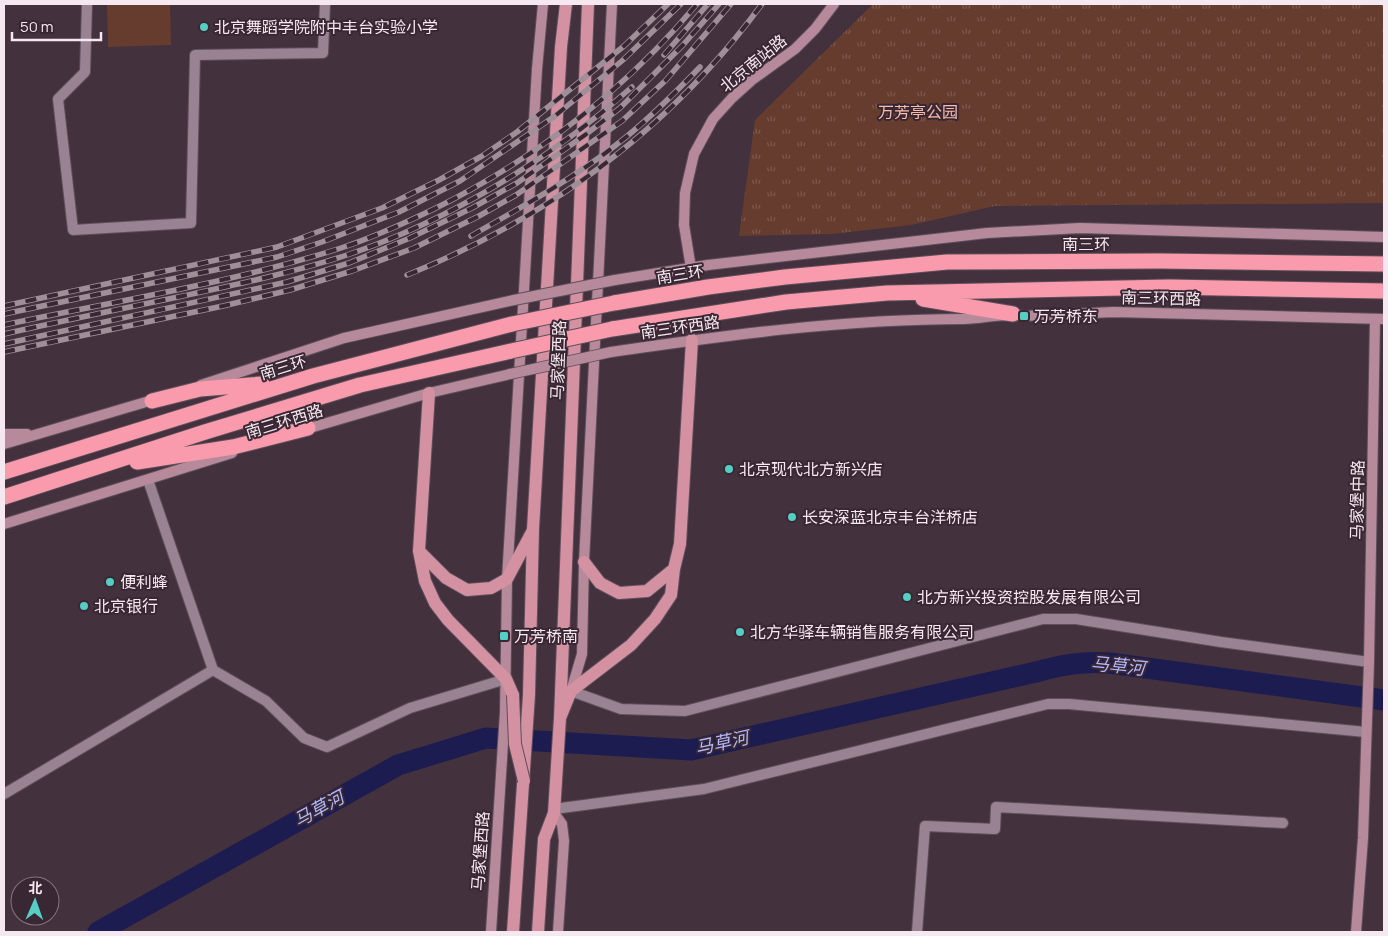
<svg xmlns="http://www.w3.org/2000/svg" width="1388" height="936" font-family="Manrope,'Noto Sans SC',sans-serif">
  <style>
    .park { fill: url(#park-tufts) }
    .pitch { fill: #663c2f }
    .lines { fill: none; stroke-linecap: round; stroke-linejoin: round }
    .river { stroke: #1c1c50; stroke-width: 21 }
    .street-casing { stroke: #5e4f59; stroke-width: 12 }
    .secondary-casing { stroke: #5e4f59; stroke-width: 12 }
    .primary-casing { stroke: #5e4f59; stroke-width: 14 }
    .highway-casing { stroke: #5e4f59; stroke-width: 17 }
    .street { stroke: #998392; stroke-width: 10 }
    .secondary { stroke: #b68a9a; stroke-width: 10 }
    .primary { stroke: #d391a2; stroke-width: 12 }
    .highway { stroke: #f99bad; stroke-width: 15 }
    .rail-casing { stroke: #9e8f99; stroke-width: 5.5 }
    .rail { stroke: #392733; stroke-width: 4; stroke-dasharray: 11; stroke-linecap: butt }
    .secondary-bridge-casing { stroke: #5e4f59; stroke-width: 12; stroke-linecap: butt }
    .primary-bridge-casing { stroke: #5e4f59; stroke-width: 14; stroke-linecap: butt }
    .highway-bridge-casing { stroke: #5e4f59; stroke-width: 17; stroke-linecap: butt }
    .secondary-bridge { stroke: #b68a9a; stroke-width: 10 }
    .primary-bridge { stroke: #d391a2; stroke-width: 12 }
    .highway-bridge { stroke: #f99bad; stroke-width: 15 }
    .poi-dot { fill: #55cec4; stroke: #392733; stroke-width: 2 }
    .labels { text-anchor: middle; stroke-width: 4; stroke-linejoin: round; paint-order: stroke }
    .poi-label { font-size: 16px; fill: #f5e8f0; stroke: #392733; text-anchor: start }
    .street-label { font-size: 16px; fill: #f5e8f0; stroke: #392733 }
    .park-label { font-size: 16px; fill: #f9bdab; stroke: #392733 }
    .water-label { font-size: 18px; font-style: italic; fill: #afb9fe; stroke: #392733 }
  </style>
  <defs>
    <pattern id="park-tufts" width="24" height="20" patternUnits="userSpaceOnUse" patternTransform="scale(1.25)"><rect width="24" height="20" fill="#663c2f"/><path d="M3 7l-1-3M5 7V3M7 7l1-3M15 17l-1-3M17 17v-4M19 17l1-3" fill="none" stroke="#7c584d"/></pattern>
  </defs>
  <rect width="100%" height="100%" fill="#43313e"/>
  <path class="park" d="M873 4H1384V203L995 206 911 225 832 234 739 236 755 120Z"/>
  <path class="pitch" d="M107 4H170L171 45 108 47Z"/>
  <g class="lines">
    <path class="river" d="M98 932 398 765 486 738 691 750 1036 672C1062 665 1082 661 1109 663L1384 700"/>
    <defs>
      <path id="street" d="M87 4 85 72 58 99 73 230 191 223 195 55 323 53 325 4
        M213 670 266 701 304 738 327 747 410 708 506 679
        M571 691 621 709 685 711 1043 619H1076L1221 642 1369 662
        M4 794 213 670 148 480
        M554 809 704 789 1048 704H1069L1366 732
        M917 932 925 826 995 829 996 807 1283 823"/>
      <path id="secondary" d="M691 268 684 225 685 193 694 154 713 119 732 98 752 80 795 49 815 29 834 4
        M615 280 708 265 987 233 1080 228 1384 237
        M611 352C728 335 845 319 964 319 984 319 1004 312 1024 316L1114 312 1384 319
        M201 385 344 338 514 300
        M303 430 429 393 510 374
        M4 434H27
        M4 444 156 399
        M4 524 232 453
        M571 691 582 654 584 562 612 4
        M554 813 562 824 564 841 558 932
        M491 932 505 712 507 579 537 69 543 4
        M1356 932 1363 838 1369 662 1375 319"/>
      <path id="primary" d="M429 393 419 551 425 581 435 603 448 620 506 679 513 695
        M419 551 446 578 467 590 491 588 507 579 532 532
        M584 562 600 583 619 593 647 591 674 569
        M560 718 588 4
        M513 932 529 695 533 529 561 47 566 4
        M538 932 544 839 554 813 560 718 571 691 631 645 655 619 671 595 674 569 680 544 692 340"/>
      <path id="highway" d="M923 299 1013 314
        M614 303 708 287 785 277 947 262 1160 261 1384 264
        M612 329 786 302 887 293 1169 287 1384 291
        M152 401 200 389 262 384
        M137 462 233 447 308 428
        M4 472 313 376 512 324
        M4 497 205 432 360 385 511 351"/>
    </defs>
    <use href="#street" class="street-casing"/>
    <use href="#secondary" class="secondary-casing"/>
    <use href="#primary" class="primary-casing"/>
    <use href="#highway" class="highway-casing"/>
    <use href="#street" class="street"/>
    <use href="#secondary" class="secondary"/>
    <use href="#primary" class="primary"/>
    <use href="#highway" class="highway"/>
    <defs>
      <path id="rail" d="M664 55 708 4
        M471 236C520 208 571 180 616 145 646 122 674 94 700 67
        M407 275C550 217 670 129 762 4
        M4 306 277 247 382 208 439 180 482 156 517 132 624 46 668 4
        M4 314 277 257 322 242 399 212 460 181 555 116 623 60 681 4
        M4 325C116 301 231 283 341 248 374 237 405 223 436 208 536 158 625 90 697 4
        M4 334C62 321 120 309 178 297 234 285 292 273 347 255 448 221 552 158 632 87
        M4 344 287 282 349 263 410 238 472 208 517 183 585 135 620 108 683 45 719 4
        M4 352 223 306 290 290 352 271 414 248 479 216 516 195 622 121 666 80 731 4"/>
    </defs>
    <use href="#rail" class="rail-casing"/>
    <use href="#rail" class="rail"/>
    <defs>
      <path id="secondary-bridge" d="M514 300 615 280
        M510 374 611 352"/>
      <path id="primary-bridge" d="M513 695 515 744 524 781"/>
      <path id="highway-bridge" d="M512 324 614 303
        M511 351 612 329"/>
    </defs>
    <use href="#secondary-bridge" class="secondary-bridge-casing"/>
    <use href="#primary-bridge" class="primary-bridge-casing"/>
    <use href="#highway-bridge" class="highway-bridge-casing"/>
    <use href="#secondary-bridge" class="secondary-bridge"/>
    <use href="#primary-bridge" class="primary-bridge"/>
    <use href="#highway-bridge" class="highway-bridge"/>
  </g>
  <g class="poi-dot">
    <circle cx="204" cy="27" r="5"/>
    <rect x="1019" y="311" width="10" height="10" rx="2.5"/>
    <circle cx="729" cy="469" r="5"/>
    <circle cx="792" cy="517" r="5"/>
    <circle cx="110" cy="582" r="5"/>
    <circle cx="907" cy="597" r="5"/>
    <circle cx="84" cy="606" r="5"/>
    <circle cx="740" cy="632" r="5"/>
    <rect x="499" y="631" width="10" height="10" rx="2.5"/>
  </g>
  <g class="labels">
    <g class="poi-label">
      <text x="214" y="33">北京舞蹈学院附中丰台实验小学</text>
      <text x="1034" y="322">万芳桥东</text>
      <text x="739" y="475">北京现代北方新兴店</text>
      <text x="802" y="523">长安深蓝北京丰台洋桥店</text>
      <text x="120" y="588">便利蜂</text>
      <text x="917" y="603">北方新兴投资控股发展有限公司</text>
      <text x="94" y="612">北京银行</text>
      <text x="750" y="638">北方华驿车辆销售服务有限公司</text>
      <text x="514" y="642">万芳桥南</text>
    </g>
    <g class="street-label">
      <text transform="translate(753 63) rotate(-39)" y="6">北京南站路</text>
      <text x="1086" y="250">南三环</text>
      <text transform="translate(680 274) rotate(-9)" y="6">南三环</text>
      <text transform="translate(1161 298) rotate(1)" y="6">南三环西路</text>
      <text transform="translate(680 327) rotate(-8)" y="6">南三环西路</text>
      <text transform="translate(558 360) rotate(-88)" y="6">马家堡西路</text>
      <text transform="translate(283 367) rotate(-17)" y="6">南三环</text>
      <text transform="translate(284 421) rotate(-17)" y="6">南三环西路</text>
      <text transform="translate(1357 500) rotate(-89)" y="6">马家堡中路</text>
      <text transform="translate(480 851) rotate(-86)" y="6">马家堡西路</text>
    </g>
    <g class="park-label">
      <text x="918" y="118">万芳亭公园</text>
    </g>
    <g class="water-label">
      <text transform="translate(1118 666) rotate(6)" y="6">马草河</text>
      <text transform="translate(722 743) rotate(-12)" y="6">马草河</text>
      <text transform="translate(319 809) rotate(-29)" y="6">马草河</text>
    </g>
  </g>
  <rect width="1388" height="936" fill="none" stroke="#f5e8f0" stroke-width="10"/>
  <g transform="translate(35 901) rotate(2)"><circle r="24" fill="#392733" stroke="#84747f"/>
  <path d="M0-4L9 19L0 12L-9 19Z" fill="#55cec4"/>
  <text y="-8" font-size="14" font-weight="bold" text-anchor="middle" fill="#f5e8f0">北</text>
  </g>
  <path d="M12 32v8h89v-8" fill="none" stroke="#f5e8f0" stroke-width="2.5"/>
  <text x="20" y="32" font-size="15" fill="#f5e8f0" stroke="#392733" stroke-width="4" paint-order="stroke">50 m</text>
</svg>
